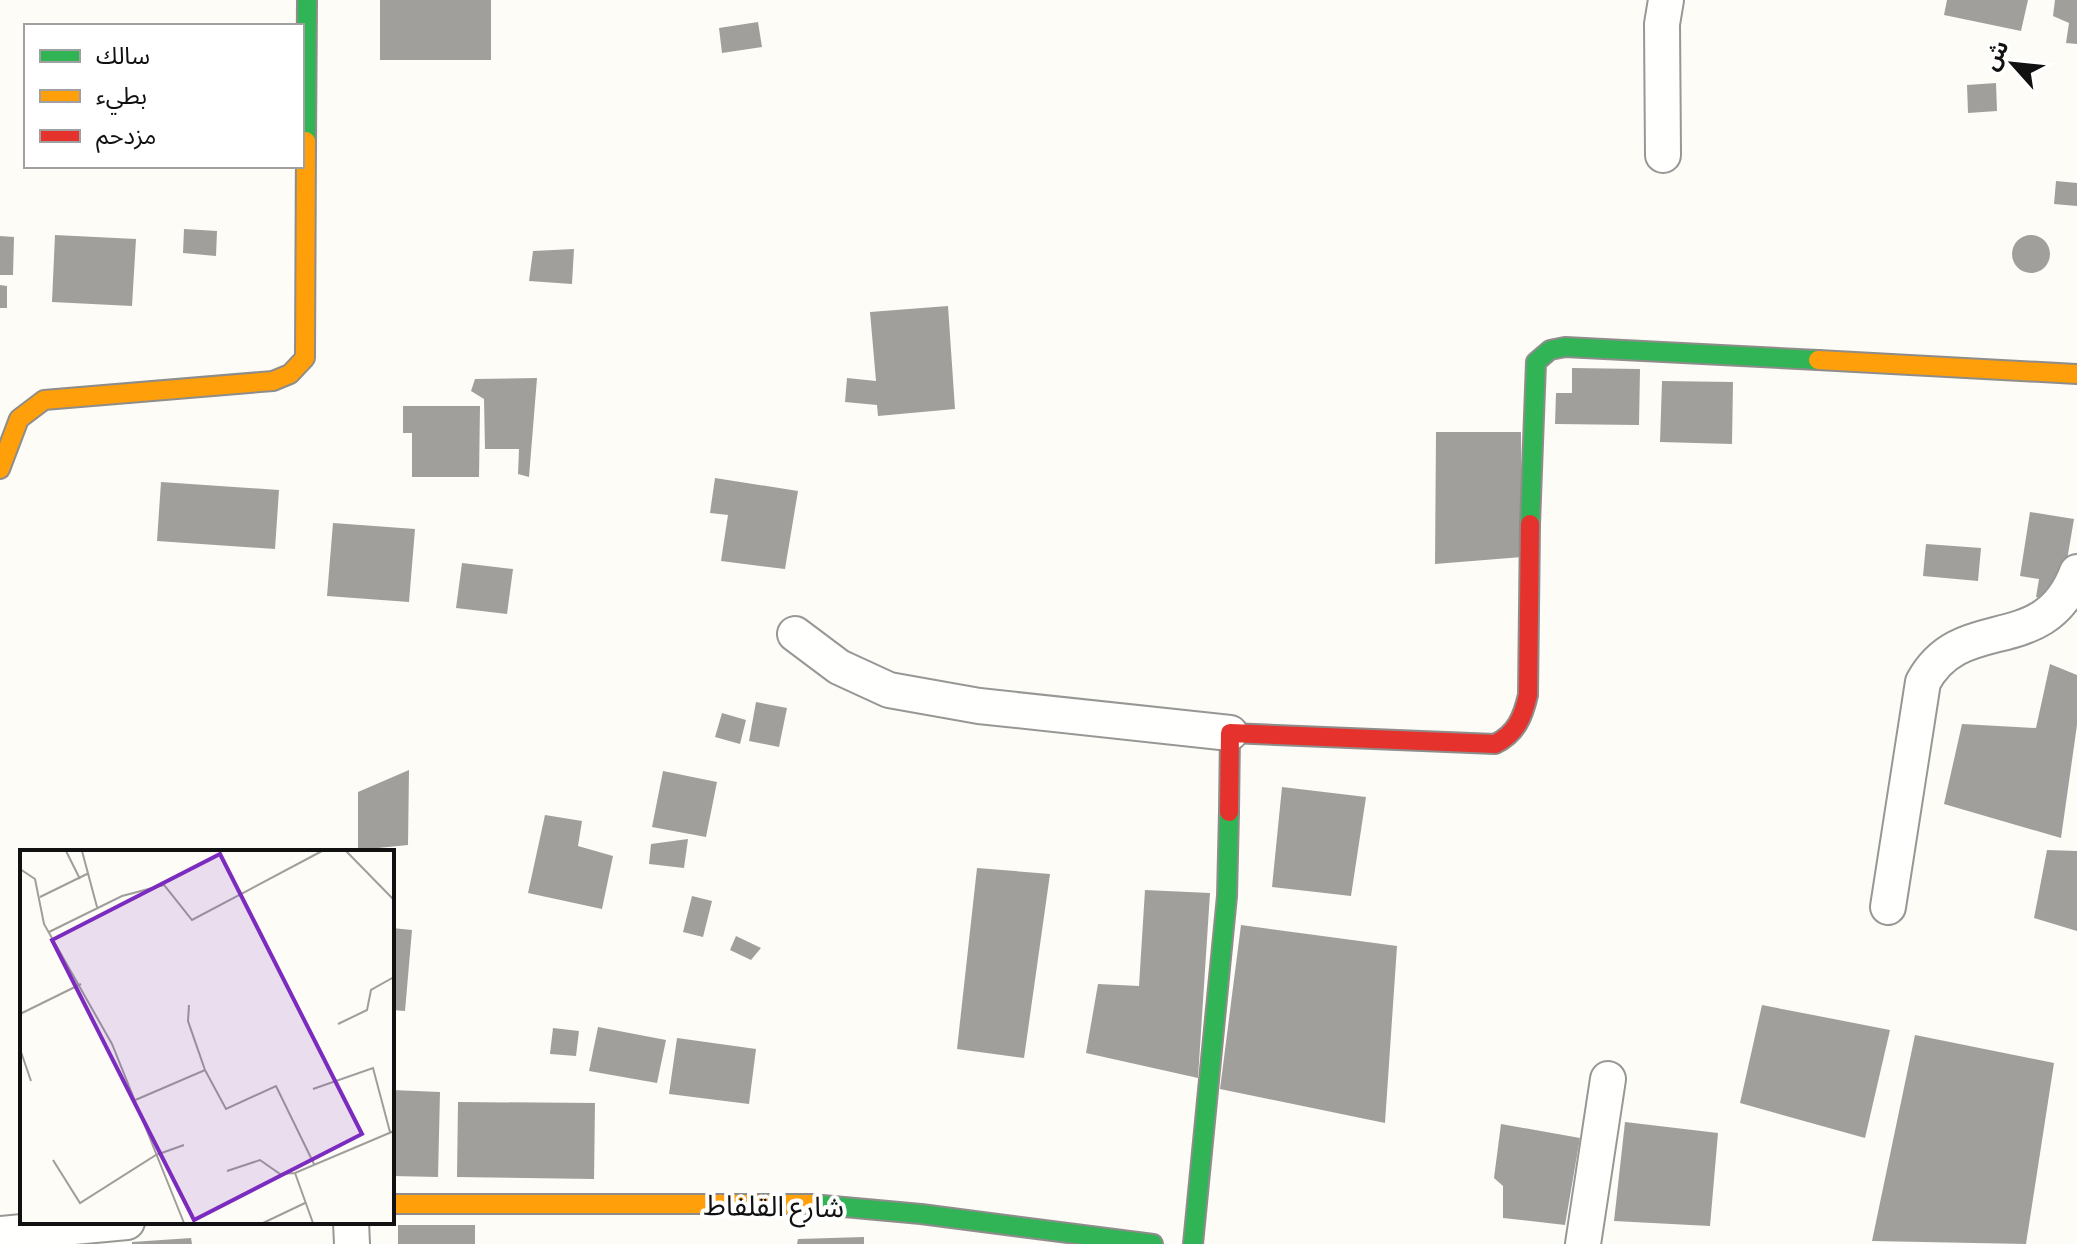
<svg xmlns="http://www.w3.org/2000/svg" width="2077" height="1244" font-family="Bitter,'Noto Sans Arabic',serif">
  <style>
    .building { fill: #a19f9c }
    .lines { fill: none; stroke-linecap: round; stroke-linejoin: round }
    .street-casing { stroke: #979795; stroke-width: 38 }
    .fast-casing { stroke: #8e8d8b; stroke-width: 22 }
    .slow-casing { stroke: #8e8d8b; stroke-width: 22 }
    .jam-casing { stroke: #8e8d8b; stroke-width: 22 }
    .street { stroke: #fffffe; stroke-width: 34 }
    .fast { stroke: #30b455; stroke-width: 18 }
    .slow { stroke: #ff9f0a; stroke-width: 18 }
    .jam { stroke: #e5322d; stroke-width: 18 }
    .labels { text-anchor: middle; stroke-width: 8; stroke-linejoin: round; paint-order: stroke }
    .street-label { font-size: 28px; fill: #111; stroke: #fff }
    .inset-road { fill: none; stroke: #9f9e9b; stroke-width: 2 }
    .view { fill: #7b2cbf; fill-opacity: 0.15; stroke: #7b2cbf; stroke-width: 4 }
    .inset-edge { fill: none; stroke: #111; stroke-width: 4 }
  </style>
  <rect width="100%" height="100%" fill="#fdfcf7"/>
  <path class="building" d="M380 0H491V60H380Z
    M1947 0H2028L2021 31 1944 15Z
    M2055 0H2077V44L2066 43 2069 23 2053 16Z
    M758 22 762 47 722 53 719 28Z
    M1996 83 1997 111 1968 113 1967 85Z
    M2056 181 2077 183V206L2054 204Z
    M184 229 217 231 216 256 183 253Z
    M2012 254a19 19 0 1 1 38 0a19 19 0 1 1-38 0Z
    M55 235 136 239 132 306 52 302Z
    M0 236 14 237 13 275H0Z
    M574 249 572 284 529 281 533 251Z
    M0 285 7 286V308H0Z
    M948 306 955 409 878 416 877 405 845 402 847 378 876 381 870 312Z
    M1572 368 1640 369 1639 425 1555 424 1556 393H1572Z
    M537 378 529 477 518 474 519 449H485L484 399 471 391 475 379Z
    M1662 381 1733 382 1732 444 1660 442Z
    M403 406H480L479 477H412V433H403Z
    M1436 432H1521L1522 557 1435 564Z
    M715 478 798 491 785 569 721 561 728 515 710 513Z
    M161 482 279 490 275 549 157 541Z
    M2030 512 2074 519 2060 601 2036 597 2039 579 2020 576Z
    M333 523 415 529 409 602 327 596Z
    M1926 544 1981 548 1978 581 1923 576Z
    M462 563 513 569 507 614 456 608Z
    M2050 664 2077 675V725L2061 838 1944 804 1962 724 2036 728Z
    M756 702 787 708 779 747 749 741Z
    M722 713 746 720 740 744 715 737Z
    M409 770 408 845 358 850V792Z
    M663 771 717 782 706 837 652 827Z
    M1282 787 1366 797 1351 896 1272 887Z
    M545 815 582 821 578 846 613 856 602 909 528 893Z
    M688 839 684 868 649 864 651 844Z
    M2047 850 2077 851V931L2034 918Z
    M977 868 1050 874 1024 1058 957 1049Z
    M1145 890 1210 893 1198 1078 1086 1053 1098 984 1139 986Z
    M692 896 712 901 703 937 683 932Z
    M1241 925 1397 946 1385 1123 1220 1089Z
    M392 928 412 930 405 1011 392 1010Z
    M736 936 761 948 751 960 730 950Z
    M1762 1005 1890 1030 1865 1138 1740 1103Z
    M598 1027 666 1040 657 1083 589 1071Z
    M553 1028 579 1031 576 1056 550 1054Z
    M1915 1035 2054 1063 2026 1244 1872 1241Z
    M677 1038 756 1049 749 1104 669 1094Z
    M392 1090 440 1092 438 1177 392 1176Z
    M458 1102 595 1103 594 1179 457 1177Z
    M1625 1122 1718 1133 1710 1226 1614 1221Z
    M1501 1124 1580 1138 1565 1225 1503 1218V1186L1494 1178Z
    M398 1225H475V1244H398Z
    M864 1237V1244H797L798 1239Z
    M191 1238 192 1244H132V1242Z"/>
  <g class="lines">
    <defs>
      <path id="street" d="M1663 155 1662 24 1666 0
        M795 634 839 667 889 690 979 706 1230 733
        M1888 907 1923 682C1962 610 2044 660 2077 572
        M351 1222 352 1244
        M0 1234 127 1222
        M1583 1244 1608 1079"/>
      <path id="fast" d="M306 141 307 0
        M1530 524 1536 362 1550 350 1565 347 1818 360
        M811 1204 921 1214 1153 1244
        M1193 1244 1227 896 1229 812"/>
      <path id="slow" d="M1818 360 2077 374
        M0 469 19 419 44 400 273 381 290 374 305 358 306 141
        M392 1204H811"/>
      <path id="jam" d="M1229 812 1230 733 1495 744C1516 734 1523 717 1528 695L1530 524"/>
    </defs>
    <use href="#street" class="street-casing"/>
    <use href="#fast" class="fast-casing"/>
    <use href="#slow" class="slow-casing"/>
    <use href="#jam" class="jam-casing"/>
    <use href="#street" class="street"/>
    <use href="#fast" class="fast"/>
    <use href="#slow" class="slow"/>
    <use href="#jam" class="jam"/>
  </g>
  <g class="labels">
    <g class="street-label">
      <text transform="translate(774 1206) rotate(1)" y="10">شارع القلفاط</text>
    </g>
  </g>
  <g transform="translate(20 850)">
    <rect width="374" height="374" fill="#fdfcf7"/>
    <path class="inset-road" d="M46 1 60 29M62 1 77 57M326 1 374 50M0 19 15 29 24 74 92 194 164 373M20 47 69 23M29 82 102 46 144 35 172 70 302 1M169 155 168 171 185 220M0 164 61 134M318 174 347 160 351 140 374 127M0 199 11 231M293 239 353 218 370 282M113 251 185 220 206 259 256 236 294 314M33 310 60 353 136 305 164 295M207 321 240 310 260 324 275 323 374 281M275 323 293 373M243 373 285 353"/>
    <path class="view" d="M200 4 342 284 174 370 32 90Z"/>
    <rect width="374" height="374" class="inset-edge"/>
  </g>
  <rect x="24" y="24" width="280" height="144" fill="#ffffff" stroke="#a0a0a0" stroke-width="2"/>
  <rect x="40" y="50" width="40" height="12" fill="#30b455" stroke="#a0a0a0" stroke-width="2"/>
  <text x="96" y="64" font-size="24" fill="#111111">سالك</text>
  <rect x="40" y="90" width="40" height="12" fill="#ff9f0a" stroke="#a0a0a0" stroke-width="2"/>
  <text x="96" y="104" font-size="24" fill="#111111">بطيء</text>
  <rect x="40" y="130" width="40" height="12" fill="#e5322d" stroke="#a0a0a0" stroke-width="2"/>
  <text x="96" y="144" font-size="24" fill="#111111">مزدحم</text>
  <g transform="translate(2013 64) rotate(297)" stroke="#ffffff" stroke-width="6" paint-order="stroke">
  <path d="M0-6L14 30L0 20L-14 30Z" fill="#111111"/>
  <text y="-12" font-size="22" font-weight="bold" text-anchor="middle" fill="#111111">ش</text>
  </g>
</svg>
